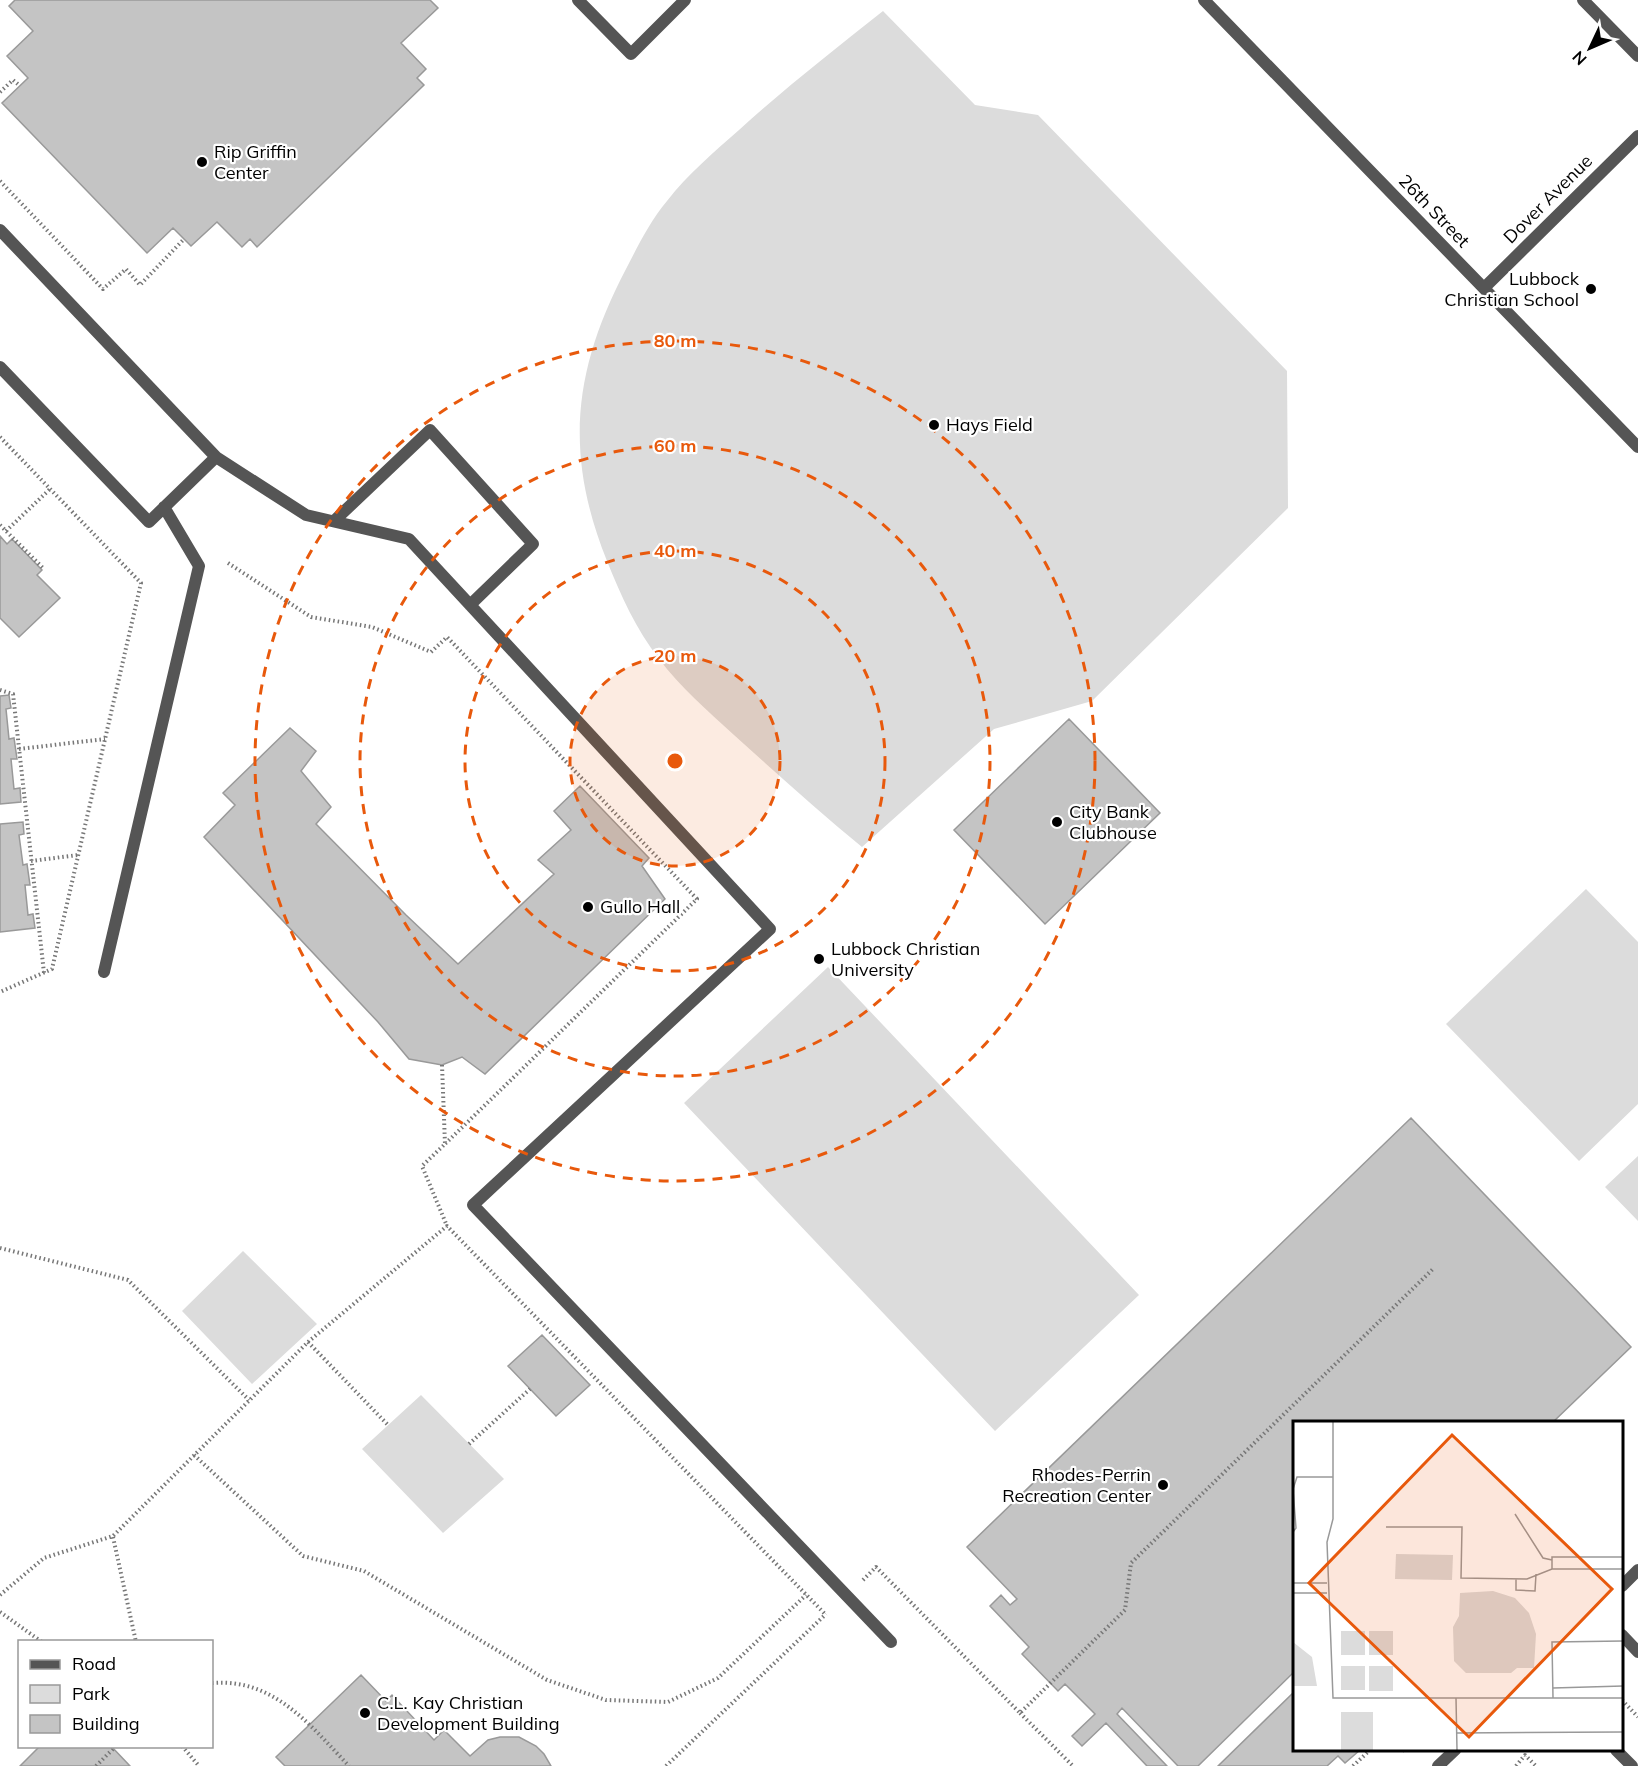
<svg xmlns="http://www.w3.org/2000/svg" width="1638" height="1766" font-family="Mulish,sans-serif">
  <style>
    .park { fill: #dcdcdc }
    .building { fill: #c4c4c4; stroke: #999; stroke-width: 1.5 }
    .lines { fill: none; stroke-linecap: round; stroke-linejoin: round }
    .path { stroke: #777; stroke-width: 4; stroke-dasharray: 1.5 3; stroke-linecap: butt }
    .service { stroke: #555; stroke-width: 12 }
    .minor { stroke: #555; stroke-width: 12 }
    .ring { fill: none; stroke: #e8590c; stroke-width: 3; stroke-dasharray: 10 8 }
    .poi-dot { fill: #000; stroke: #fff; stroke-width: 2 }
    .labels { text-anchor: middle; stroke-width: 4.5; stroke-linejoin: round; paint-order: stroke }
    .poi-label { font-size: 18px; fill: #000; stroke: #fff; text-anchor: start }
    .street-label { font-size: 18px; fill: #000; stroke: #fff }
    .inset-road { fill: none; stroke: #999; stroke-width: 1.5 }
    .view { fill: #e8590c; fill-opacity: 0.15; stroke: #e8590c; stroke-width: 3 }
    .inset-edge { fill: none; stroke: #000; stroke-width: 3 }
    .centre { fill: #e8590c; stroke: #fff; stroke-width: 3 }
    .ring-label { font-size: 18px; text-anchor: middle; font-weight: bold; fill: #e8590c; stroke: #fff; stroke-width: 4.5; stroke-linejoin: round; paint-order: stroke }
  </style>
  <rect width="100%" height="100%" fill="#fff"/>
  <path class="park" d="M883 11 975 105 1038 115 1287 371 1288 508 1092 701 994 729 862 847C818 811 776 773 734 735 708 711 680 687 659 659 636 629 621 596 607 561 564 454 573 370 626 269 638 246 650 221 667 201 688 174 714 152 739 130 785 88 834 50 883 11Z
    M1586 889 1638 942V1104L1579 1161 1446 1024Z
    M828 967 1139 1295 995 1431 684 1103Z
    M1638 1156V1221L1605 1187Z
    M243 1251 317 1324 252 1384 182 1311Z
    M421 1395 504 1479 443 1533 362 1449Z"/>
  <path class="building" d="M15 0H430L438 8 401 43 426 69 417 78 424 85 257 247 250 239 242 247 217 222 191 246 173 228 147 253 2 103 28 78 7 56 33 31 9 6Z
    M0 536 7 544 12 539 42 570 37 575 60 598 19 637 0 618Z
    M9 695 11 708 6 709 9 739 14 738 17 759H11L14 789 20 788 21 802 0 804V696Z
    M1069 719 1160 813 1045 924 954 830Z
    M290 728 316 751 301 771 331 807 316 824 406 915 458 964 554 874 538 860 571 830 554 811 580 786 649 858 642 866 665 899 485 1074 462 1057 442 1065 409 1059 378 1022 204 837 235 805 223 793Z
    M23 822 24 834 19 835 23 865 27 864 30 885H25L28 915 33 914 35 928 0 932V824Z
    M1411 1118 1631 1347 1553 1422H1294V1672L1198 1766H1178L1122 1708 1117 1714 1167 1766H1147L1106 1723 1082 1746 1072 1736 1095 1714 1065 1684 1058 1691 1022 1654 1029 1647 990 1606 1001 1595 1010 1605 1017 1599 967 1547Z
    M542 1335 590 1385 556 1416 508 1366Z
    M361 1675 386 1701 392 1695 434 1740 444 1730 470 1756 488 1740 500 1737H519L536 1746 544 1754 551 1766H285L276 1757Z
    M1294 1692V1750H1360L1345 1763 1338 1756 1327 1766H1218Z
    M40 1746H111L130 1766H20Z"/>
  <g class="lines">
    <path class="path" d="M0 92 13 80 20 86
      M0 181 103 289 126 269 140 285 184 239
      M0 437 141 583 52 969 0 992
      M0 525 44 569
      M6 531 50 489
      M228 563 311 617 372 627 431 652 447 637 697 899 445 1144
      M0 690 13 694 44 973
      M19 749 105 739
      M31 861 78 855
      M442 1065 445 1144 422 1166 447 1226
      M0 1248 128 1280 249 1400
      M308 1342 388 1425
      M469 1444 530 1389
      M194 1455 303 1556 364 1571 547 1680 606 1700 668 1702 718 1678 806 1595
      M113 1537 136 1642
      M863 1580 876 1567 1020 1713 1125 1610 1131 1563 1433 1269
      M0 1595 44 1558 113 1536 308 1342 447 1226 825 1614
      M0 1612 42 1642
      M212 1683C274 1678 310 1725 349 1766
      M1622 1700 1638 1717
      M1020 1713 1073 1766
      M182 1746 199 1766
      M1404 1750 1406 1752
      M96 1766 116 1746
      M666 1766 826 1614
      M1353 1766 1370 1750
      M1516 1766 1525 1755 1536 1766"/>
    <path class="service" d="M578 0 631 54 685 0
      M1583 0 1638 56
      M0 230 216 457 306 515 409 539 770 929 473 1205 891 1642
      M0 367 149 522 216 457
      M334 521 430 430 533 544 470 605
      M104 972 199 566 164 507
      M1622 1635 1638 1652
      M1616 1750 1632 1766"/>
    <path class="minor" d="M1204 0 1638 447
      M1484 288 1638 136
      M1622 1586 1638 1570
      M1438 1766 1455 1750"/>
  </g>
  <circle cx="675" cy="761" r="105" fill="#e8590c" fill-opacity=".12"/>
  <g class="ring">
    <circle cx="675" cy="761" r="105"/>
    <circle cx="675" cy="761" r="210"/>
    <circle cx="675" cy="761" r="315"/>
    <circle cx="675" cy="761" r="420"/>
  </g>
  <g class="poi-dot">
    <circle cx="202" cy="162" r="6"/>
    <circle cx="1591" cy="289" r="6"/>
    <circle cx="934" cy="425" r="6"/>
    <circle cx="1057" cy="822" r="6"/>
    <circle cx="588" cy="907" r="6"/>
    <circle cx="819" cy="959" r="6"/>
    <circle cx="1163" cy="1485" r="6"/>
    <circle cx="365" cy="1713" r="6"/>
  </g>
  <g class="labels">
    <g class="poi-label">
      <text x="214" y="158">Rip Griffin<tspan x="214" dy="21">Center</tspan></text>
      <text x="1579" y="285" text-anchor="end">Lubbock<tspan x="1579" dy="21">Christian School</tspan></text>
      <text x="946" y="431">Hays Field</text>
      <text x="1069" y="818">City Bank<tspan x="1069" dy="21">Clubhouse</tspan></text>
      <text x="600" y="913">Gullo Hall</text>
      <text x="831" y="955">Lubbock Christian<tspan x="831" dy="21">University</tspan></text>
      <text x="1151" y="1481" text-anchor="end">Rhodes-Perrin<tspan x="1151" dy="21">Recreation Center</tspan></text>
      <text x="377" y="1709">C.L. Kay Christian<tspan x="377" dy="21">Development Building</tspan></text>
    </g>
    <g class="street-label">
      <text transform="translate(1548 199) rotate(-45)" y="6">Dover Avenue</text>
      <text transform="translate(1434 211) rotate(46)" y="6">26th Street</text>
    </g>
  </g>
  <g transform="translate(1293 1421)">
    <rect width="330" height="330" fill="#fff"/>
    <path d="M103 133 160 134 159 159 102 158ZM200 170 222 177 236 192 243 213 241 247H224L218 252H173L161 240 160 206 166 195 167 172ZM48 210H72V234H48ZM76 210H100V234H76ZM0 221 19 236 24 265H0ZM48 245H72V269H48ZM76 245H100V270H76ZM48 291H80V329H48Z" fill="#dcdcdc"/>
    <path class="inset-road" d="M40 1V98L34 121 40 277H330M0 68 4 56H40M0 69 3 107 0 111M222 93 250 137 259 139M93 106H169L168 157 234 158 259 148H330M259 148V136H330M223 158V169L242 170 243 153M0 162H34M0 172H34M260 267 330 265M163 277 164 329M260 277 259 221 330 220M164 312 330 311"/>
    <path class="view" d="M159 14 319 168 176 316 16 162Z"/>
    <rect width="330" height="330" class="inset-edge"/>
  </g>
  <circle cx="675" cy="761" r="9" class="centre"/>
  <g class="ring-label">
    <text x="675" y="347">80 m</text>
    <text x="675" y="452">60 m</text>
    <text x="675" y="557">40 m</text>
    <text x="675" y="662">20 m</text>
  </g>
  <rect x="18" y="1640" width="195" height="108" fill="#ffffff" stroke="#999999" stroke-width="1.5"/>
  <rect x="30" y="1660" width="30" height="9" fill="#555555" stroke="#999999" stroke-width="1.5"/>
  <text x="72" y="1670" font-size="18" fill="#000000">Road</text>
  <rect x="30" y="1685" width="30" height="18" fill="#dcdcdc" stroke="#999999" stroke-width="1.5"/>
  <text x="72" y="1700" font-size="18" fill="#000000">Park</text>
  <rect x="30" y="1715" width="30" height="18" fill="#c4c4c4" stroke="#999999" stroke-width="1.5"/>
  <text x="72" y="1730" font-size="18" fill="#000000">Building</text>
  <g transform="translate(1590 48) rotate(226)" stroke="#ffffff" stroke-width="4.5" paint-order="stroke">
  <path d="M0-4.5L10 22L0 15L-10 22Z" fill="#000000"/>
  <text y="-9" font-size="16" font-weight="bold" text-anchor="middle" fill="#000000">N</text>
  </g>
</svg>
